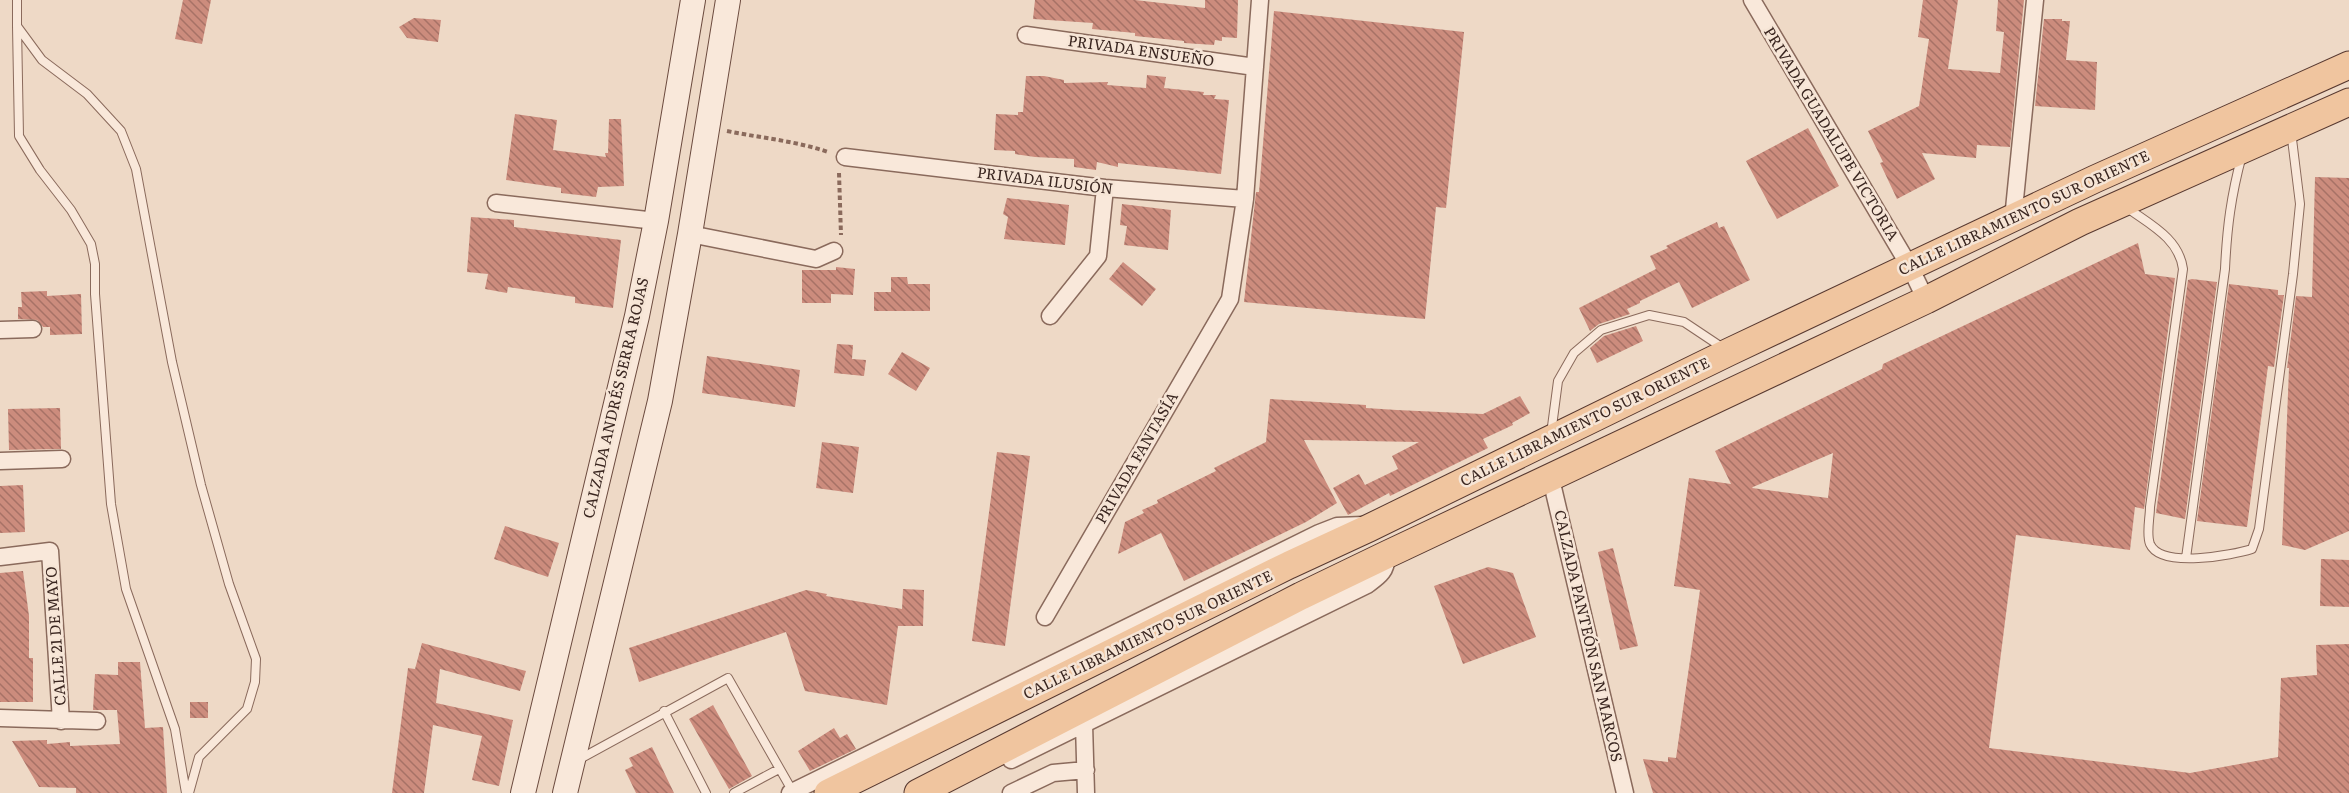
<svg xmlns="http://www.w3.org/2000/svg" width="2349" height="793" font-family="Literata,serif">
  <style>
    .building { fill: url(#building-back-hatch); fill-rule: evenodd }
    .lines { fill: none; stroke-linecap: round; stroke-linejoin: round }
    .lane-casing { stroke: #8a6a5c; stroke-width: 10 }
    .street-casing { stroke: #8a6a5c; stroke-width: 19 }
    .secondary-casing { stroke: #6c4b3f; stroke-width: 26 }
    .primary-casing { stroke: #583930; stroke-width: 29 }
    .path { stroke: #8a6a5c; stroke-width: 4; stroke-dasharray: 4.5 3; stroke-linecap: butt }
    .lane { stroke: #f9e8da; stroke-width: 8 }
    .street { stroke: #f9e8da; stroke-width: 16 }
    .secondary { stroke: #f9e8da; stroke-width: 24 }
    .primary { stroke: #f0c59f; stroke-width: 27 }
    .labels { text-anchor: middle; stroke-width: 5; stroke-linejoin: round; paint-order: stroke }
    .street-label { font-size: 15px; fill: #3a2620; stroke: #f6e5d6 }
  </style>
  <defs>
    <pattern id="building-back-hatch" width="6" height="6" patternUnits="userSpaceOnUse" patternTransform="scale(1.5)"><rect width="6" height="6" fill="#cc8c7d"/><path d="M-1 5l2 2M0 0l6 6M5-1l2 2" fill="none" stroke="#a77266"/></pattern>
  </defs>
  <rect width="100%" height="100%" fill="#eed9c6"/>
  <path class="building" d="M183 0H211L202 44 175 39Z
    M1035 0H1135L1205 8V0H1238L1237 38 1222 37V41L1215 40 1214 45 1184 43V41L1135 36V33L1092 29 1093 23 1033 19Z
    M1923 0H1958L1948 69 2000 73 2004 32 1996 31 1998 0H2024L2010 147 1977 145 1976 158 1922 153 1935 179 1897 199 1880 163 1883 162 1868 131 1919 106 1929 39 1918 37Z
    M1274 11 1464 32 1446 208 1436 207 1425 319 1244 302 1256 192H1259Z
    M414 18 441 20 438 42 407 38 399 27Z
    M2044 19H2062V21H2070L2066 60 2097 62 2095 110 2035 106Z
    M1147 75 1166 77 1164 88 1204 92 1203 95H1216L1214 99 1229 100 1221 174 1118 163V167L1097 162 1096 170 1074 167V159L1035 157 1015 154V151L994 150 996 114 1018 115V112H1023L1026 76H1044L1064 80V83L1108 82 1107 85 1146 88Z
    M515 114 557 120 553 150 606 157 605 153H608L609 119H621L624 186 598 187 596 197 561 193V188L506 180Z
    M1808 128 1839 186 1777 219 1746 161Z
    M2315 177 2349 178V531L2305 550 2282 545 2289 368H2287L2296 296 2312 297Z
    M1007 198 1069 205 1065 245 1004 239 1008 217 1003 214Z
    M1122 204 1171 210 1168 250 1124 245 1127 226 1120 225Z
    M471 217 514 220V227L621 240 613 308 575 303V297L508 287 507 293 485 289 488 274 467 272Z
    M1717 222 1719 228 1724 226 1750 280 1692 308 1679 282 1640 301V303L1627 309 1630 314 1599 324 1590 331 1579 308 1656 269 1650 256 1668 248 1666 246Z
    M2138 243 2145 274 2175 278 2144 509 2135 507 2130 550 2016 535 1989 748 2190 773 2278 757 2281 678 2317 675 2316 645 2349 644V793H1653L1643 759 1668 762V757L1676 758 1700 590 1674 586 1689 478 1731 484 1715 451 1882 369 1883 364ZM1833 453 1828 498 1752 488 1753 487Z
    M1123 262 1156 289 1142 306 1109 279Z
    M836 267 855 269 853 295 831 294V303H802V270H836Z
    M891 277H907L908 284H930V311H874V292H891Z
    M2192 279 2217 282 2185 519 2156 513 2188 280Z
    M2229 284 2278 290V295H2284L2274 367 2268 366 2247 527 2197 521Z
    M47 291V296L81 294 82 334 50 335V327H43L37 320 18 319V307H22L21 292Z
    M1636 326 1643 341 1597 363 1590 348 1604 336Z
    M837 344 853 345 852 359 866 360 864 376 834 373Z
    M902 352 930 368 916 391 888 374Z
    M707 356 800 370 795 407 702 393Z
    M1520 396 1530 413 1512 423 1513 425 1483 439 1488 448 1390 496 1389 493 1348 515 1333 488 1359 474 1365 485 1398 469 1392 456 1419 442 1304 440 1337 503 1306 522 1184 581 1161 533 1118 554 1125 522 1144 513 1142 510 1158 503 1157 500 1216 471 1214 468 1266 442 1270 399 1366 405V408L1397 410 1483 414Z
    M60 408 61 449 9 450 8 409Z
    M822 442 859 447 853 493 816 488Z
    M997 452 1030 456 1005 646 972 641Z
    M23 485 25 532 0 533V486Z
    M505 526 559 543 548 577 494 559Z
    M1613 548 1638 646 1620 650 1598 552Z
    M2321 559 2349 560V607L2320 606Z
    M1488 567 1513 573 1536 637 1463 664 1434 586Z
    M23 571 29 616V658H33V702H0V573Z
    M903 589 924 590 923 626H898L887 705 805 691 786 632 639 682 629 648 806 590 827 594 826 596 902 609Z
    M422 643 526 671 520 691 440 669 436 703 513 720 499 786 472 780 482 736 433 725 424 793H392L408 668 415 669Z
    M118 662H140L145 728 163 727 167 793H76V788L39 787 12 741 47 740V744L70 742V746L120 744 117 710H93L95 674 118 675Z
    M190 702H208V718H190Z
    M713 705 752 776 729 789 689 719Z
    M834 728 840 738 847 734 856 749 810 771 798 751Z
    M652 747 674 793H636L625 770 633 766 629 758Z"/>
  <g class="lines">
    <defs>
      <path id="lane" d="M17 0V26L42 60 87 94 121 131 136 169 172 362 201 485 229 584 256 659 255 682 247 709 199 757 189 793
        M17 26 19 136 40 170 71 210 91 244 95 264V294L111 504 126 589 175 729 186 793
        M2126 207C2149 224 2179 238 2183 269L2150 507C2150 518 2146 534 2150 544 2161 569 2233 555 2252 549L2259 529 2293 274 2300 204 2291 131
        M1551 434 1558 381 1574 353 1601 330 1649 315 1684 322 1723 348
        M2186 558 2225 269C2227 227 2231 196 2242 155
        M664 711 706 793
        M578 760 728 678 793 792
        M734 793 779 769"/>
      <path id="street" d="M1752 0 1910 267 1926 300
        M1026 35 1255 67
        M845 157 1105 188 1245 199
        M496 203 656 221
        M2013 219 2035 0
        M690 234 816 259 834 251
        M1050 316 1098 256 1105 188
        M0 330 33 329
        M0 461 62 459
        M1551 479 1625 793
        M0 557 50 551 61 721
        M1045 617 1230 299 1245 199 1260 0
        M0 718 97 721
        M1084 724 1086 793
        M1011 760 1367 585C1378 577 1388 571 1386 555
        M790 793 1319 533 1337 526 1363 525
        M1011 793 1053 773 1086 770"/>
      <path id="secondary" d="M523 793 637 316 656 221 693 0
        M565 793 660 401 690 234 728 0"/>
      <path id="primary" d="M828 793 1289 565 1369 528 1729 352 2095 179 2349 65
        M918 793 1301 596 1386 555 1926 300 2080 222 2349 102"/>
    </defs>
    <use href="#lane" class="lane-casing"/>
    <use href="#street" class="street-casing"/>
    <use href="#secondary" class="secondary-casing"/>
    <use href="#primary" class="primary-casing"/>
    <path class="path" d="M727 131C761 138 796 141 828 152
      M839 173 841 235"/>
    <use href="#lane" class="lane"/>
    <use href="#street" class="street"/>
    <use href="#secondary" class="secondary"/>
    <use href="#primary" class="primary"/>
  </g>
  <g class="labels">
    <g class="street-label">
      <text transform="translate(1141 51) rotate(8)" y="5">PRIVADA ENSUEÑO</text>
      <text transform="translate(1831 134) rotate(59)" y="5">PRIVADA GUADALUPE VICTORIA</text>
      <text transform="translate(1045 181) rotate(7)" y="5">PRIVADA ILUSIÓN</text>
      <text transform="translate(2024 213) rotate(-25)" y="5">CALLE LIBRAMIENTO SUR ORIENTE</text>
      <text transform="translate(616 398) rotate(-77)" y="5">CALZADA ANDRÉS SERRA ROJAS</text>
      <text transform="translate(1585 422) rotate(-26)" y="5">CALLE LIBRAMIENTO SUR ORIENTE</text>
      <text transform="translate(1137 458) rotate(-60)" y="5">PRIVADA FANTASÍA</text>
      <text transform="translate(1148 635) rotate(-26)" y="5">CALLE LIBRAMIENTO SUR ORIENTE</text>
      <text transform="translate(56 636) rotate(-94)" y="5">CALLE 21 DE MAYO</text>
      <text transform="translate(1588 636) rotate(77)" y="5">CALZADA PANTEÓN SAN MARCOS</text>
    </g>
  </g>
</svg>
